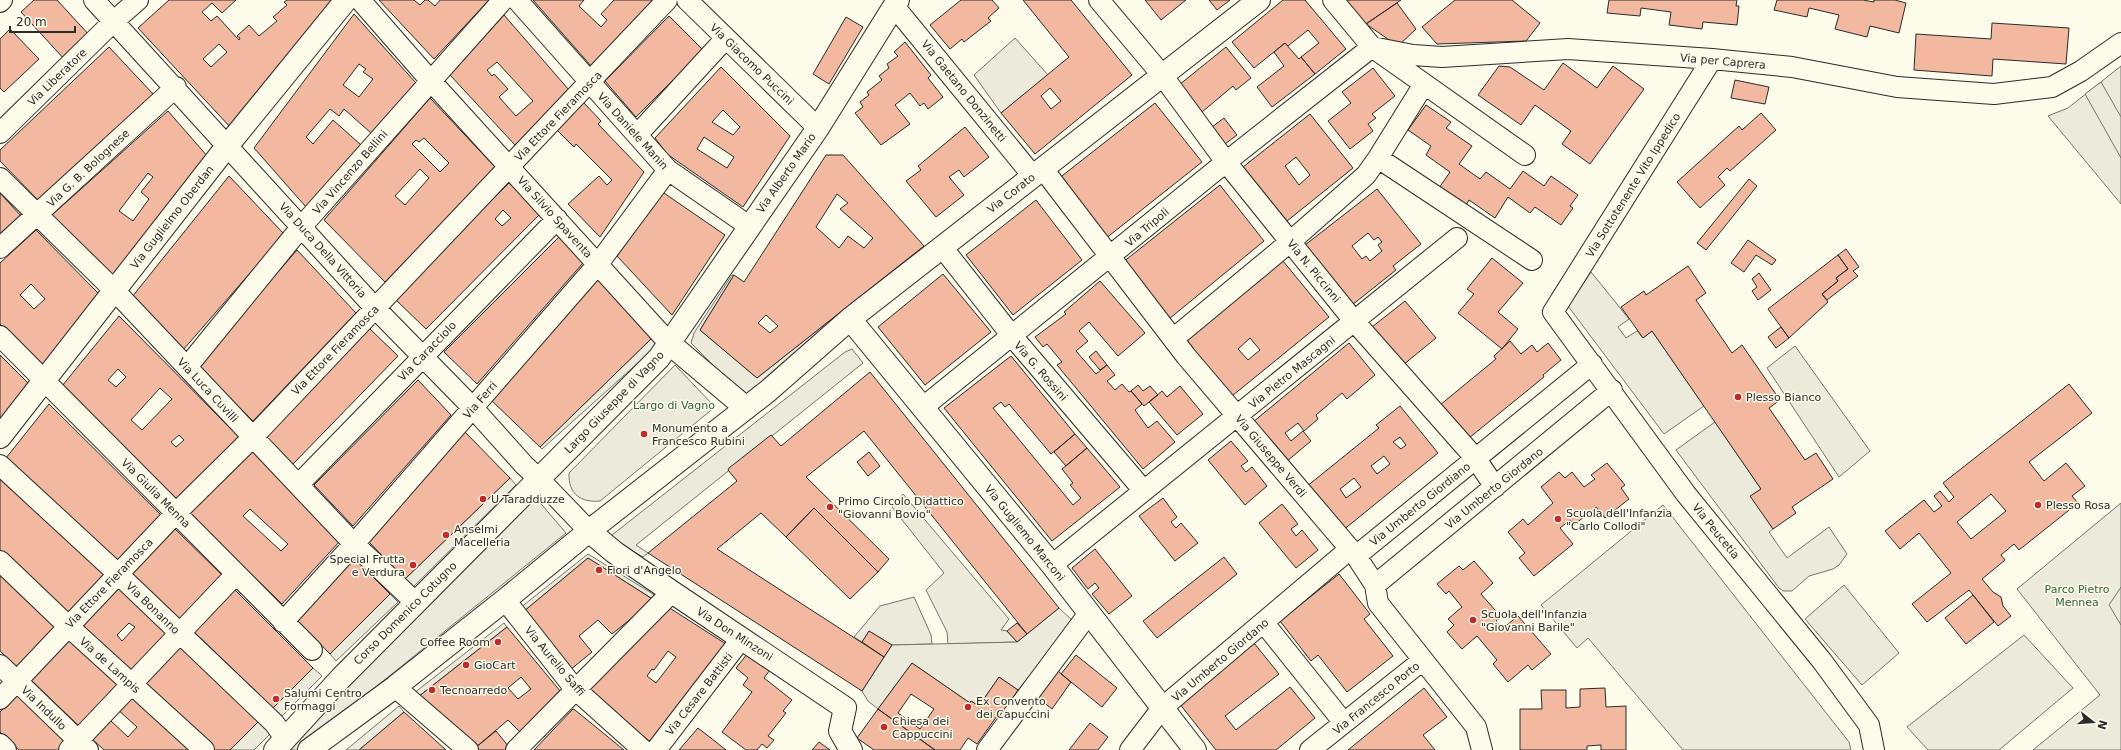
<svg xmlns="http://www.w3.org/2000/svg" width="2121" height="750" font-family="'DejaVu Sans',sans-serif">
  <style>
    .green { fill: #ecebdb; stroke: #74746e }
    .parking { fill: #eceadb; stroke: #74746e }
    .building { fill: #f2b8a0; stroke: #2b2b2b; fill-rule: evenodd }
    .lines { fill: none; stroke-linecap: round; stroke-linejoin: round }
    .minor-casing { stroke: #2b2b2b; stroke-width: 22 }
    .tertiary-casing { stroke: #2b2b2b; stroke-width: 24 }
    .secondary-casing { stroke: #2b2b2b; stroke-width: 24 }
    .minor { stroke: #fdfbea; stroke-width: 20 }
    .tertiary { stroke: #fdfbea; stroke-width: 22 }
    .secondary { stroke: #fdfbea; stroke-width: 22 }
    .poi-dot { fill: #c62828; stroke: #fdfbea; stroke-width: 1.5 }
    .labels { text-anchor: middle; stroke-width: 3; stroke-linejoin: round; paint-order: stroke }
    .street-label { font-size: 11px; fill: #2b2b2b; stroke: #fdfbea }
    .poi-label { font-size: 11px; fill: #2b2b2b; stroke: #fdfbea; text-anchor: start }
    .park-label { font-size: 11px; fill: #34623c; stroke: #fdfbea }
  </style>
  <rect width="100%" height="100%" fill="#fdfbea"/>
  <path class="green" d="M2121 66V204L2048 116 2068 108Z
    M1591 272 1629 319 1618 327 1626 338 1637 331 1643 338 1652 331 1704 406 1664 434 1568 306Z
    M1795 346 1870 451 1839 477 1767 368Z
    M675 365 715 407 600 501C581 503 568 494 569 473Z
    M1715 422 1761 489 1751 496 1773 529 1769 532 1787 558 1829 527 1847 554 1839 565 1833 569 1809 576 1792 591H1783L1779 588 1676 450Z
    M903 494 1009 619 1001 630 1007 631 1017 642 948 644 947 632 926 590 944 573 892 507Z
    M536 498 566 533 298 750H284Z
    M2121 503V750H2033L2100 695 2017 589Z
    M1663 505 1849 742 1851 750H1683L1588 638 1577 648 1541 605Z
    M1844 585 1899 653 1862 685 1805 619Z
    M914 597 931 635 932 644 892 645 869 631 862 642 854 637 880 606Z
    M2024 635 2073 688 1999 750H1928L1907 727Z"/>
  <path class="parking" d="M1015 38 1048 75 1001 113 974 75Z
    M2101 82 2121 117V158L2085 94Z
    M924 246 927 248 746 395H743L691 343 694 333 732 275H734L700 330 757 378Z
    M653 337 659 344 542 449 540 447Z
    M852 349 863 363 636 545 648 553 643 557 612 539V535L845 352Z
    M510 478 516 485 413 587 405 579Z
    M588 554 661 599 654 600 588 558 523 612 520 608Z
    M2121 587V625L2109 605Z
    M390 594 398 602 336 661 330 654Z
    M1059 608 1073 621 1018 690 999 677 979 706 971 701 970 703 912 663 878 709 868 701 862 691 892 645 1017 642Z
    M504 623 507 627 418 697 414 693Z
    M313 668 322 676 282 716 273 708Z
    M399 706 404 712 359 750H346Z
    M259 721 271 733 254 750H230Z"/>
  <path class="building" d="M34 0H57L91 37 65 60 21 12Z
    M169 0H236L222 13 212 3 202 12 211 21 217 16 239 40 240 38 237 36 249 25 259 36 277 21 273 17 287 5 284 2 287 0H333L231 128 138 28ZM219 44 227 52 211 67 203 59Z
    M379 0H414L420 5 425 0H428L435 6 440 0H489L434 59Z
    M533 0H584L579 6 601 27 607 20 601 14 614 0H652L654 2 592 67Z
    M961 0H992L999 8 988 18 991 21 964 42 962 39 950 49 930 25Z
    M1023 0H1071L1132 75 1035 154 1001 113 1069 57ZM1050 88 1061 101 1051 109 1041 96Z
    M1145 0H1186L1161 20Z
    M1209 0H1230L1217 10Z
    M1283 0H1305L1346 49 1315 74 1301 57 1319 43 1308 30 1288 46 1285 43 1254 68 1232 42Z
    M1345 0H1401L1366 24Z
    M1455 0H1512L1540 23 1526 41 1437 44 1422 27Z
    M1609 0H1737L1736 6H1739L1737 25 1703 22 1702 29 1669 25 1671 12 1641 8 1640 16 1607 13Z
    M1777 0H1863L1874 2V0H1895L1906 3 1899 33 1870 26 1867 37 1835 29 1839 15 1809 8 1807 17 1774 10Z
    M1397 3 1416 29 1398 46 1366 24Z
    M354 14 416 83 371 133 344 109 339 116 330 109 306 137 313 144 333 120 361 145 306 207 254 148ZM359 64 366 69 363 72 373 79 359 97 343 85Z
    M504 15 569 90 515 145 450 75ZM497 62 533 101 516 116 499 97 508 89 494 74 492 76 487 70Z
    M669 16 703 50 636 117 605 81Z
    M846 17 863 27 829 84 813 74Z
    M1992 23 2069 28 2066 64 1993 59 1992 76 1914 70 1916 34 1991 39Z
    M10 29 39 59 4 92 0 88V39Z
    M905 42 931 75 928 78 943 97 928 109 924 103 920 106 910 93 895 105 910 124 881 145 855 113 863 107 860 102 869 95 867 92 882 80 879 76 889 68 887 64 898 56 894 52Z
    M1285 43 1299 59 1301 57 1315 74 1272 107 1257 87 1284 66 1274 52Z
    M109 47 154 95 39 201 0 161V150Z
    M1226 47 1251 78 1236 90 1233 86 1202 112 1179 85Z
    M1563 63 1597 88 1613 66 1644 89 1590 164 1562 144 1571 131 1535 105 1521 125 1478 95 1499 66 1510 67 1544 90Z
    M721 67 790 136 743 207 667 154 655 138ZM723 110 740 127 733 135 712 122ZM704 137 734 157 727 168 697 149Z
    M1373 68 1395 96 1372 114 1376 118 1368 124 1373 131 1350 149 1328 121 1351 103 1342 92Z
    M1735 80 1769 87 1765 104 1731 98Z
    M430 98 496 168 385 282 324 220ZM424 138 449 163 440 172 412 144 416 140 419 142ZM420 169 429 178 405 205 395 196Z
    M584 103 601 121 598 124 644 172 600 237 568 204 599 176 607 185 612 180 576 144 574 147 557 130Z
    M1155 103 1202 162 1105 239 1058 179Z
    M1426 105 1451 122 1446 128 1472 146 1459 164 1480 179 1486 172 1510 189 1523 171 1544 186 1551 176 1578 195 1570 206 1573 208 1561 225 1535 207 1530 213 1508 197 1495 218 1469 200 1465 207 1439 188 1450 172 1426 155 1431 146 1408 130Z
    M168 111 208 157 113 278 52 215ZM148 173 153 177 141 192 149 199 133 221 119 211Z
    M1761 113 1776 130 1730 171 1727 168 1718 177 1725 185 1700 208 1677 182 1739 126 1742 130Z
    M1310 114 1353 168 1287 221 1243 167ZM1296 157 1310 175 1299 185 1285 166Z
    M1224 118 1237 135 1225 144 1212 127Z
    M965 127 989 157 964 177 959 170 949 177 964 195 936 217 906 181 921 170 918 166Z
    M826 155H843L924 246 757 378 700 330 734 275 744 282ZM837 194 848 203 840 209 873 238 864 248 848 236 839 248 816 227ZM766 315 778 326 770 333 758 323Z
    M229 176 284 234 183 350 132 297Z
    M1749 179 1757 186 1706 250 1697 243Z
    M509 183 540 214 426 329 394 298ZM503 210 511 218 502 226 495 219Z
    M1220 185 1264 241 1169 319 1122 263Z
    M1377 189 1421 244 1393 266 1396 270 1352 305 1305 245ZM1368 233 1374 240 1378 237 1382 242 1378 245 1382 251 1370 261 1366 256 1362 259 1352 246Z
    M661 191 725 235 672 315 617 256Z
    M0 193 21 216 0 235Z
    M1036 200 1082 260 1013 315 966 255Z
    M36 230 100 295 42 366 0 324V263ZM31 284 45 299 34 309 20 295Z
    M559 237 583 263 477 384 444 352Z
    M1748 240 1776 260 1772 265 1756 255 1744 272 1731 263Z
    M1846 249 1859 267 1853 271 1858 276 1827 300 1822 294 1838 281 1836 278 1848 269 1838 255Z
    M297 250 356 313 253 421 197 365Z
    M1838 255 1848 269 1836 278 1838 281 1822 294 1828 302 1789 338 1768 309Z
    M1492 258 1523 283 1498 312 1518 329 1502 349 1458 313 1474 294 1467 289Z
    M1283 261 1329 317 1232 396 1186 340ZM1250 338 1260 350 1248 360 1238 349Z
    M1688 266 1706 293 1696 300 1732 353 1742 345 1780 400 1769 408 1805 460 1816 453 1833 479 1792 507 1796 513 1773 529 1750 496 1761 489 1652 331 1643 338 1621 307 1644 291 1646 295Z
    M1759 273 1771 290 1758 300 1752 291 1757 287 1752 279Z
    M943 274 991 332 925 385 878 327Z
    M598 279 653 337 540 447 491 400Z
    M1100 281 1145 333 1118 356 1089 322 1079 331 1088 341 1076 351 1096 374 1107 365 1115 375 1107 381 1115 390 1122 384 1129 392 1131 391 1142 404 1135 410 1148 428 1157 421 1175 442 1143 469 1057 365 1062 362 1047 344 1043 347 1035 337 1066 314 1064 312Z
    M1405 301 1436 338 1403 365 1372 327Z
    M119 316 239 437 178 502 62 386ZM118 369 126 377 116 387 108 380ZM160 388 172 399 142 430 131 420ZM179 435 184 440 176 447 171 442Z
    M368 327 398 356 293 464 264 434Z
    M1781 327 1789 338 1776 348 1768 337Z
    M1510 341 1521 354 1532 345 1537 352 1548 343 1561 360 1543 375 1544 377 1469 438 1440 405 1496 359 1494 356Z
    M1349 343 1375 375 1347 399 1342 393 1316 415 1318 419 1304 431 1298 423 1285 433 1291 441 1303 431 1311 441 1286 462 1253 422Z
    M1096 351 1107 365 1100 370 1089 357Z
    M0 355 29 384 0 419Z
    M1011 356 1075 434 1051 454 1009 404 1005 407 1001 402 993 408 1073 505 1081 498 1070 485 1073 483 1062 469 1087 448 1120 487 1052 541 944 408Z
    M870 372 1059 608 1027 634 864 431 806 477 889 559 878 572 814 508 786 537 761 513 717 549 884 657 862 691 648 553 737 481 728 470 729 468 771 435 781 446Z
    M418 380 451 415 353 526 314 485Z
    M2069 384 2092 413 2029 462 2044 481 2066 463 2085 486 2072 496 2078 503 2019 550 2014 544 2001 555 2005 560 1982 579 1993 592 2001 597 2003 606 2011 616 1998 626 1969 590 1927 622 1912 604 1951 573 1919 533 1900 549 1885 531 1924 500 1934 512 1942 506 1934 496 1940 491 1949 502 1954 497 1943 483ZM1991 494 2006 511 1971 539 1957 522Z
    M1138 385 1143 391 1150 386 1158 395 1144 406 1131 391Z
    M1180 386 1203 414 1177 435 1149 402 1162 391 1167 397Z
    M49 404 162 516 117 562 6 458Z
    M1400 406 1438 453 1342 531 1306 487 1379 428 1376 425ZM1400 437 1406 445 1401 449 1393 442ZM1384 456 1390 464 1377 474 1371 466ZM1354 478 1361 487 1346 498 1340 489Z
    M465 432 510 478 405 579 368 541Z
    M1075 434 1087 448 1066 466 1054 452Z
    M1231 441 1248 461 1241 466 1246 472 1252 467 1267 486 1245 505 1208 460Z
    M251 450 340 541 282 604 189 514ZM250 509 288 544 281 551 243 516Z
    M869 452 880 466 868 476 857 462Z
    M1607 463 1625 485 1621 488 1629 499 1605 518 1596 507 1574 525 1570 520 1560 528 1573 544 1534 576 1519 558 1525 553 1508 532 1523 519 1528 525 1553 503 1541 487 1559 472 1565 478 1572 472 1584 487 1595 479 1591 475Z
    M0 477 106 575 69 615 0 550Z
    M1163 498 1177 517 1171 522 1176 528 1181 523 1198 543 1175 561 1139 516Z
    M1282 504 1298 524 1291 529 1296 536 1302 530 1318 550 1296 568 1259 523Z
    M814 508 878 572 850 599 786 537Z
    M175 529 224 577 181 623 130 575Z
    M1095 549 1132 596 1109 614 1092 594 1099 588 1095 583 1088 589 1072 568Z
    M1224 557 1237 574 1157 638 1143 621Z
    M354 558 390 594 330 654 297 620Z
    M588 558 654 600 612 634 598 620 579 636 592 652 570 670 523 612Z
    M1474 561 1493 583 1481 594 1501 617 1496 621 1502 629 1518 616 1551 654 1532 670 1528 665 1508 682 1493 664 1497 660 1477 636 1462 649 1447 632 1454 625 1448 619 1462 607 1449 591 1446 594 1437 584 1459 566 1463 570Z
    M0 570 58 625 18 668 0 651Z
    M1339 574 1370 614 1364 619 1393 656 1347 692 1318 655 1311 661 1280 621Z
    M232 587 313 668 273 708 192 630Z
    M118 588 169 635 132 674 82 626ZM129 623 135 627 122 641 117 635Z
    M1973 595 1994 622 1966 644 1945 618Z
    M668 607 726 644 653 744 587 691ZM668 651 676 657 656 683 647 676 652 669 654 670Z
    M1017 623 1027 634 1017 642 1007 631Z
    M507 627 561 692 521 733 508 720 475 748 418 697ZM521 677 531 689 518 699 508 688Z
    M869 631 892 645 884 657 862 642Z
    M72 637 122 685 81 728 31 680Z
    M1254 643 1279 674 1225 716 1236 730 1290 687 1315 718 1276 750H1216L1179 703Z
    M180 646 259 721 230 750H215L144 685Z
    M748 653 770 670 764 678 792 700 783 711 786 713 768 736 774 740 767 748 762 744 757 750H746L722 732 752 692 743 685 748 678 736 668Z
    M1076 655 1117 688 1102 707 1061 674Z
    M912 663 970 703 971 701 979 706 999 677 1018 690 1004 711 1002 709 977 744 968 738 960 750H935L878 709ZM911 694 934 709 920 729 898 713Z
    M1058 671 1071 682 1052 709 1038 698Z
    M1424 688 1447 717 1423 735 1435 750H1348Z
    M1605 688 1606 707 1626 706V750H1601V745L1587 746V750H1520V709H1542L1541 690H1566V708L1580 707V689Z
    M19 693 71 742 64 750H19L0 732V712Z
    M130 695 189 750H104L90 737 102 724 105 727 111 721 128 737 137 727 117 709Z
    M573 709 575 710 624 750H534Z
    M878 709 935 750H874L857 738Z
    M404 712 446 750H359Z
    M1090 723 1108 737 1098 750H1069Z
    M698 728 716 742 726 750H679Z
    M496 731 509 747 506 750H478L475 748Z
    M819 742 830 750H812Z"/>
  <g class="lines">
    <defs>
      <path id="minor" d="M94 0 375 308 473 408 524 465 539 479 589 531
        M360 0 430 80 670 344
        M517 0 668 170 749 226
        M687 0 818 128
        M1099 0 1162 75 1226 162 1354 321 1476 459 1495 487
        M1333 0 1372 47 1413 55 1442 57 1568 49 1712 59 1792 67 1897 87 1994 94 2052 87 2081 71 2121 43
        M0 2 2 0
        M894 6 1033 176
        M1712 59 1553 312 1686 494 1822 661 1869 725 1874 750
        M1424 84 1378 158 1532 260
        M0 133 114 21 138 0
        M637 135 726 38
        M1043 169 1186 356 1356 556 1375 585 1378 603 1476 727 1482 750
        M0 178 114 290 354 544 415 602
        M942 247 1012 336 1144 491
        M0 248 176 87
        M0 336 312 650
        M1173 339 1290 242 1366 175 1378 158
        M187 367 302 226 503 0
        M922 408 1226 162 1372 47 1525 155
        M0 465 118 574 274 723 285 738
        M299 484 557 219
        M1356 556 1592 364
        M0 561 68 626 204 750
        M1052 565 1457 238
        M1375 585 1612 390
        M505 600 575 689 643 750
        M283 622 354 544 598 264 668 170
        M1264 623 1344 723
        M0 665 88 750
        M395 687 468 750
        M0 699 176 513 253 437 667 0
        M0 744 6 750
        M69 750 236 574
        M516 750 672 592
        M656 750 742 638
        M987 750 1089 613
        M1130 750 1162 708 1350 549
        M1310 750 1423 660"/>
      <path id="tertiary" d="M670 344 746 408
        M0 437 228 145 346 0
        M275 750 341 678 659 358 818 128 898 0"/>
      <path id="secondary" d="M850 319 1052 565 1195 750
        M589 531 614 552 672 592 845 708 840 731 851 750
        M309 750 395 687 505 600 589 531 768 391 850 319 1259 0"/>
    </defs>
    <use href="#minor" class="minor-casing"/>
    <use href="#tertiary" class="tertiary-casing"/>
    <use href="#secondary" class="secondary-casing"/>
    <use href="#minor" class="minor"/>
    <use href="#tertiary" class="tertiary"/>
    <use href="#secondary" class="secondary"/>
  </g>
  <g class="poi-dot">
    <circle cx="1738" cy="397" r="4"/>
    <circle cx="644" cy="434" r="4"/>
    <circle cx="483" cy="499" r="4"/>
    <circle cx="2038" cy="505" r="4"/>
    <circle cx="830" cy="507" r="4"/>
    <circle cx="1558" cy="519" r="4"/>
    <circle cx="446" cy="535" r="4"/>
    <circle cx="413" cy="565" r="4"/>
    <circle cx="599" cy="570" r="4"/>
    <circle cx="1473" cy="620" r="4"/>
    <circle cx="498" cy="642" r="4"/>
    <circle cx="466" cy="665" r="4"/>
    <circle cx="432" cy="690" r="4"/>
    <circle cx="276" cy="699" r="4"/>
    <circle cx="968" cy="707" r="4"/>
    <circle cx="884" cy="727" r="4"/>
  </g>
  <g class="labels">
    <g class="street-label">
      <text transform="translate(1723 61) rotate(5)" y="4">Via per Caprera</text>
      <text transform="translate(752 64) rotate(44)" y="4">Via Giacomo Puccini</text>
      <text transform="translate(57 77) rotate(-44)" y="4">Via Liberatore</text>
      <text transform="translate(964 91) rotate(51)" y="4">Via Gaetano Donzinetti</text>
      <text transform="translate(558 116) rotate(-46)" y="4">Via Ettore Fieramosca</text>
      <text transform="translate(633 131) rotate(48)" y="4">Via Daniele Manin</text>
      <text transform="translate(88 168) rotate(-43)" y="4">Via G. B. Bolognese</text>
      <text transform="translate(350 172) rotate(-49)" y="4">Via Vincenzo Bellini</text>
      <text transform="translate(786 173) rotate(-55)" y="4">Via Alberto Mario</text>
      <text transform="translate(1633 185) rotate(-58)" y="4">Via Sottotenente Vito Ippedico</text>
      <text transform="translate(1011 193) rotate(-38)" y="4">Via Corato</text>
      <text transform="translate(172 217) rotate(-52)" y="4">Via Guglielmo Oberdan</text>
      <text transform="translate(555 217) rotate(48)" y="4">Via Silvio Spaventa</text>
      <text transform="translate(1147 227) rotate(-40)" y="4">Via Tripoli</text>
      <text transform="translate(323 250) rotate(48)" y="4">Via Duca Della Vittoria</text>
      <text transform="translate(1314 271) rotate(51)" y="4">Via N. Piccinni</text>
      <text transform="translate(335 350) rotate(-46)" y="4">Via Ettore Fieramosca</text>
      <text transform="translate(427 351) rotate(-46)" y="4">Via Caracciolo</text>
      <text transform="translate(1041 371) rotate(49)" y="4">Via G. Rossini</text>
      <text transform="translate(1292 372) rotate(-39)" y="4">Via Pietro Mascagni</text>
      <text transform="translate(208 390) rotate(47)" y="4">Via Luca Cuvilli</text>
      <text transform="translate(480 400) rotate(-49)" y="4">Via Ferri</text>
      <text transform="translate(614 402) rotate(-46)" y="4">Largo Giuseppe di Vagno</text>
      <text transform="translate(1271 456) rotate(50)" y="4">Via Giuseppe Verdi</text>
      <text transform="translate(1494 488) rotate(-39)" y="4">Via Umberto Giordano</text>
      <text transform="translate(156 493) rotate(45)" y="4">Via Giulia Menna</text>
      <text transform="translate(1420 504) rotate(-39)" y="4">Via Umberto Giordiano</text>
      <text transform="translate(1716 531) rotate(51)" y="4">Via Peucetia</text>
      <text transform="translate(1025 533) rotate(51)" y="4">Via Gugliemo Marconi</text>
      <text transform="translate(109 583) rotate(-46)" y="4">Via Ettore Fieramosca</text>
      <text transform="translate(153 608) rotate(44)" y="4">Via Bonanno</text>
      <text transform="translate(405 613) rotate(-45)" y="4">Corso Domenico Cotugno</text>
      <text transform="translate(735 634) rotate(33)" y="4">Via Don Minzoni</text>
      <text transform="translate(1220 660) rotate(-40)" y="4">Via Umberto Giordano</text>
      <text transform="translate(555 661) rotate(50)" y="4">Via Aurelio Saffi</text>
      <text transform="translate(110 665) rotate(42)" y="4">Via de Lampis</text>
      <text transform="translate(699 694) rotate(-52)" y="4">Via Cesare Battisti</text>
      <text transform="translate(1376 698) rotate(-39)" y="4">Via Francesco Porto</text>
      <text transform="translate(44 708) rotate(44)" y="4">Via Indullo</text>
    </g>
    <g class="poi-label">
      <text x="1746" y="401">Plesso Bianco</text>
      <text x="652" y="432">Monumento a<tspan x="652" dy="13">Francesco Rubini</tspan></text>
      <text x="491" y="503">U Taradduzze</text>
      <text x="838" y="505">Primo Circolo Didattico<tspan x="838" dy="13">"Giovanni Bovio"</tspan></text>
      <text x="2046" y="509">Plesso Rosa</text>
      <text x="1566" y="517">Scuola dell'Infanzia<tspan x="1566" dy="13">"Carlo Collodi"</tspan></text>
      <text x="454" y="533">Anselmi<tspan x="454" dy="13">Macelleria</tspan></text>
      <text x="405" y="563" text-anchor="end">Special Frutta<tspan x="405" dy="13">e Verdura</tspan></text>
      <text x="607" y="574">Fiori d'Angelo</text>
      <text x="1481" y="618">Scuola dell'Infanzia<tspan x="1481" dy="13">"Giovanni Barile"</tspan></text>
      <text x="490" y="646" text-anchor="end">Coffee Room</text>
      <text x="474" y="669">GioCart</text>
      <text x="440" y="694">Tecnoarredo</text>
      <text x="284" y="697">Salumi Centro<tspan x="284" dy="13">Formaggi</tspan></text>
      <text x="976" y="705">Ex Convento<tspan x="976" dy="13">dei Capuccini</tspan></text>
      <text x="892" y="725">Chiesa dei<tspan x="892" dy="13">Cappuccini</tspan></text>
    </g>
    <g class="park-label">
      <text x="674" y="409">Largo di Vagno</text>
      <text x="2077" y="593">Parco Pietro<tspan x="2077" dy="13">Mennea</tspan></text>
    </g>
  </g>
  <g transform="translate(2093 722) rotate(107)" stroke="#fdfbea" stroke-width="3" paint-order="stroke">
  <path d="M0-3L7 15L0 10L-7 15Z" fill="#2b2b2b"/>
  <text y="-6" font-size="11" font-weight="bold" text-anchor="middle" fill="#2b2b2b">N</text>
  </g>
  <path d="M10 26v6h65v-6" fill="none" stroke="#2b2b2b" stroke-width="2"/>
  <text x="16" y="26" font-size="12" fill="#2b2b2b" stroke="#fdfbea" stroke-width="3" paint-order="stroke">20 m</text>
</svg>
